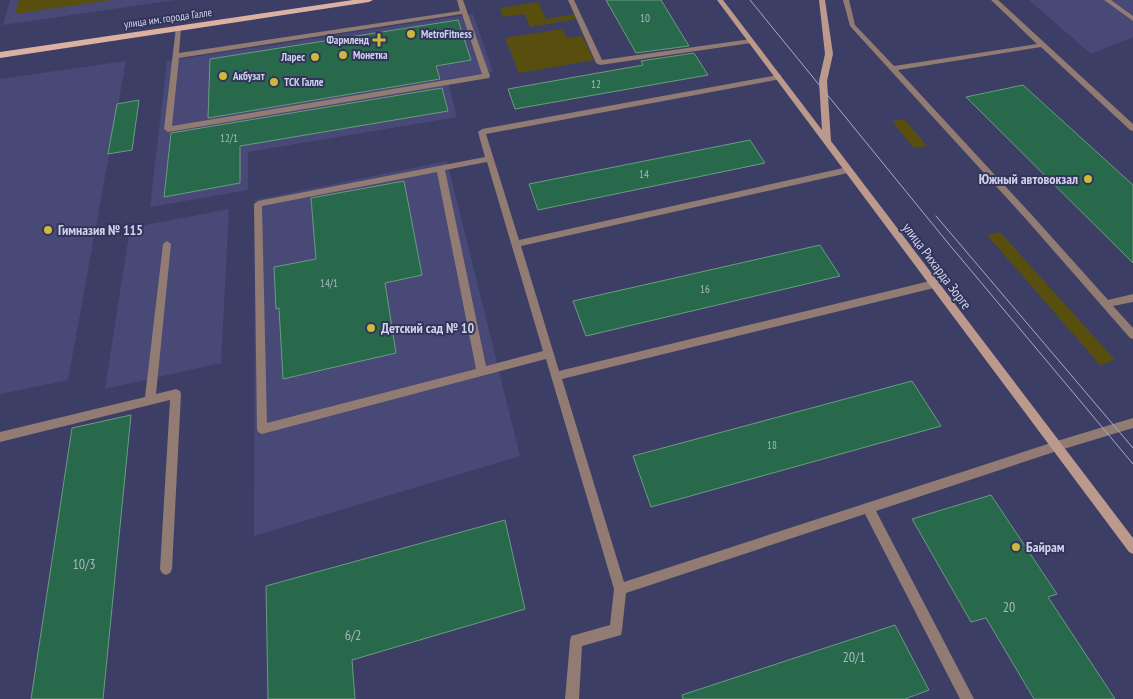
<svg xmlns="http://www.w3.org/2000/svg" width="1133" height="699" font-family="'PT Sans Narrow',sans-serif">
  <style>
    .built { fill: #484976 }
    .green { fill: #584f0e }
    .building { fill: #28684b; stroke: #6a9c81 }
    .lines { fill: none; stroke-linecap: round; stroke-linejoin: round }
    .lane { fill: #917b73; fill-rule: evenodd }
    .street { fill: #917b73; fill-rule: evenodd }
    .secondary { fill: #bc998d; fill-rule: evenodd }
    .primary { fill: #ddb1a1; fill-rule: evenodd }
    .tram { stroke: #a7aac6; stroke-width: 1 }
    .poi-dot { fill: #ccb939; stroke: #33345a; stroke-width: 2 }
    .labels { text-anchor: middle; stroke-width: 4; stroke-linejoin: round; paint-order: stroke }
    .far-street-label { font-size: 11px; fill: #cfd2ea; stroke: #33345a }
    .number-label { font-size: 11px; fill: #a5b8c2 }
    .far-poi-label { font-size: 11px; font-weight: bold; fill: #cfd2ea; stroke: #33345a; text-anchor: start }
    .poi-label { font-size: 14px; font-weight: bold; fill: #cfd2ea; stroke: #33345a; text-anchor: start }
    .street-label { font-size: 14px; fill: #cfd2ea; stroke: #33345a }
    .near-number-label { font-size: 14px; fill: #a5b8c2 }
  </style>
  <rect width="100%" height="100%" fill="#3d3e66"/>
  <path class="built" d="M10 0H175L3 25Z
    M1029 0H1133V37L1091 54Z
    M473 14 493 72 447 79 457 117 248 152V190L150 207 167 61Z
    M126 61 68 380 0 394V79Z
    M447 161 520 456 254 536 255 200Z
    M229 209 221 363 105 389 130 228Z"/>
  <path class="green" d="M19 0H111L15 14Z
    M538 2 546 19 574 14 576 19 530 27 525 14 503 17 500 8Z
    M562 29 567 38 582 36 594 60 519 73 505 38Z
    M904 119 927 146 914 148 892 121Z
    M1000 232 1115 360 1100 365 987 235Z"/>
  <path class="building" d="M606 0H661L689 46 636 53Z
    M458 20 471 60 436 66 440 79 208 118 210 59Z
    M694 53 708 75 515 109 508 89 643 65 641 61Z
    M1023 85 1133 185V263L966 97Z
    M442 88 448 111 240 146V183L164 197 171 133Z
    M139 100 132 150 108 154 117 104Z
    M750 140 765 163 538 210 529 184Z
    M404 181 422 275 385 283 396 353 283 379 279 308 276 309 274 267 316 259 311 198Z
    M820 245 840 276 586 336 573 301Z
    M912 381 941 426 651 507 633 456Z
    M131 415 103 699H31L72 428Z
    M991 495 1057 594 1048 597 1115 699H1034L986 618 971 622 912 519Z
    M505 520 525 609 352 660 355 699H268L266 586Z
    M895 625 929 690 905 699H683L682 695Z"/>
  <g class="lines">
    <path class="lane" d="M457 0H463L490 76 489 78 168 132 164 129 176 27 181 28 179 53 460 11ZM462 14 482 74 172 126 179 58Z
      M568 0H574L602 60 751 39 754 41 751 43 600 65 596 63Z
      M843 0H849L855 25 894 66 1037 44 991 0H998L1133 124V131L1130 130 1041 47 898 70 1031 214 1108 300 1133 294V302L1113 306 1133 328V339L1130 338 1025 218 850 26Z
      M1104 0H1111L1133 16V21Z
      M778 75H781V79L486 134 519 240 848 167 852 170 848 173 521 246 559 371 934 280 939 284 934 288 562 379 624 582 1057 441 1061 442 1062 446 1061 450 1057 451 876 511 974 699H960L865 514 626 593 622 630 621 635 582 646 579 699H565L570 641 571 636 610 625 614 589 546 359 262 434 258 432 257 429 254 204 258 201 485 157 478 132 482 129ZM487 162 543 351 486 366 445 170ZM437 172 476 369 267 423 262 206Z
      M167 241 171 244 156 394 176 389 180 391 181 394 172 569 170 573 166 575 162 573 160 569 170 400 0 442V432L145 397 163 244Z"/>
    <path class="street" d="M1133 418V428L1057 451 1053 450 1052 446 1053 442 1057 441Z"/>
    <path class="secondary" d="M717 0H723L822 130 819 81 825 54 819 0H825L833 54 827 81 831 141 1133 538V554L1129 552Z"/>
    <path class="primary" d="M353 0H373L369 2 0 58V52Z"/>
    <path class="tram" d="M750 0 948 243 1133 464
      M936 216 1133 448"/>
  </g>
  <g class="poi-dot">
    <circle cx="411" cy="34" r="5"/>
    <path d="M376.5 32.5h5v5h5v5h-5v5h-5v-5h-5v-5h5z"/>
    <circle cx="343" cy="55" r="5"/>
    <circle cx="315" cy="57" r="5"/>
    <circle cx="223" cy="76" r="5"/>
    <circle cx="274" cy="82" r="5"/>
    <circle cx="1088" cy="179" r="5"/>
    <circle cx="48" cy="230" r="5"/>
    <circle cx="371" cy="328" r="5"/>
    <circle cx="1016" cy="547" r="5"/>
  </g>
  <g class="labels">
    <g class="far-street-label">
      <text transform="translate(168 18) rotate(-8)" y="4">улица им. города Галле</text>
    </g>
    <g class="number-label">
      <text x="645" y="22">10</text>
      <text x="596" y="88">12</text>
      <text x="229" y="142">12/1</text>
      <text x="644" y="178">14</text>
      <text x="329" y="287">14/1</text>
      <text x="705" y="293">16</text>
      <text x="772" y="449">18</text>
    </g>
    <g class="far-poi-label">
      <text x="421" y="38">MetroFitness</text>
      <text x="369" y="44" text-anchor="end">Фармленд</text>
      <text x="353" y="59">Монетка</text>
      <text x="305" y="61" text-anchor="end">Ларес</text>
      <text x="233" y="80">Акбузат</text>
      <text x="284" y="86">ТСК Галле</text>
    </g>
    <g class="poi-label">
      <text x="1078" y="184" text-anchor="end">Южный автовокзал</text>
      <text x="58" y="235">Гимназия № 115</text>
      <text x="381" y="333">Детский сад № 10</text>
      <text x="1026" y="552">Байрам</text>
    </g>
    <g class="street-label">
      <text transform="translate(937 266) rotate(53)" y="5">улица Рихарда Зорге</text>
    </g>
    <g class="near-number-label">
      <text x="84" y="569">10/3</text>
      <text x="1009" y="612">20</text>
      <text x="353" y="640">6/2</text>
      <text x="854" y="662">20/1</text>
    </g>
  </g>
</svg>
